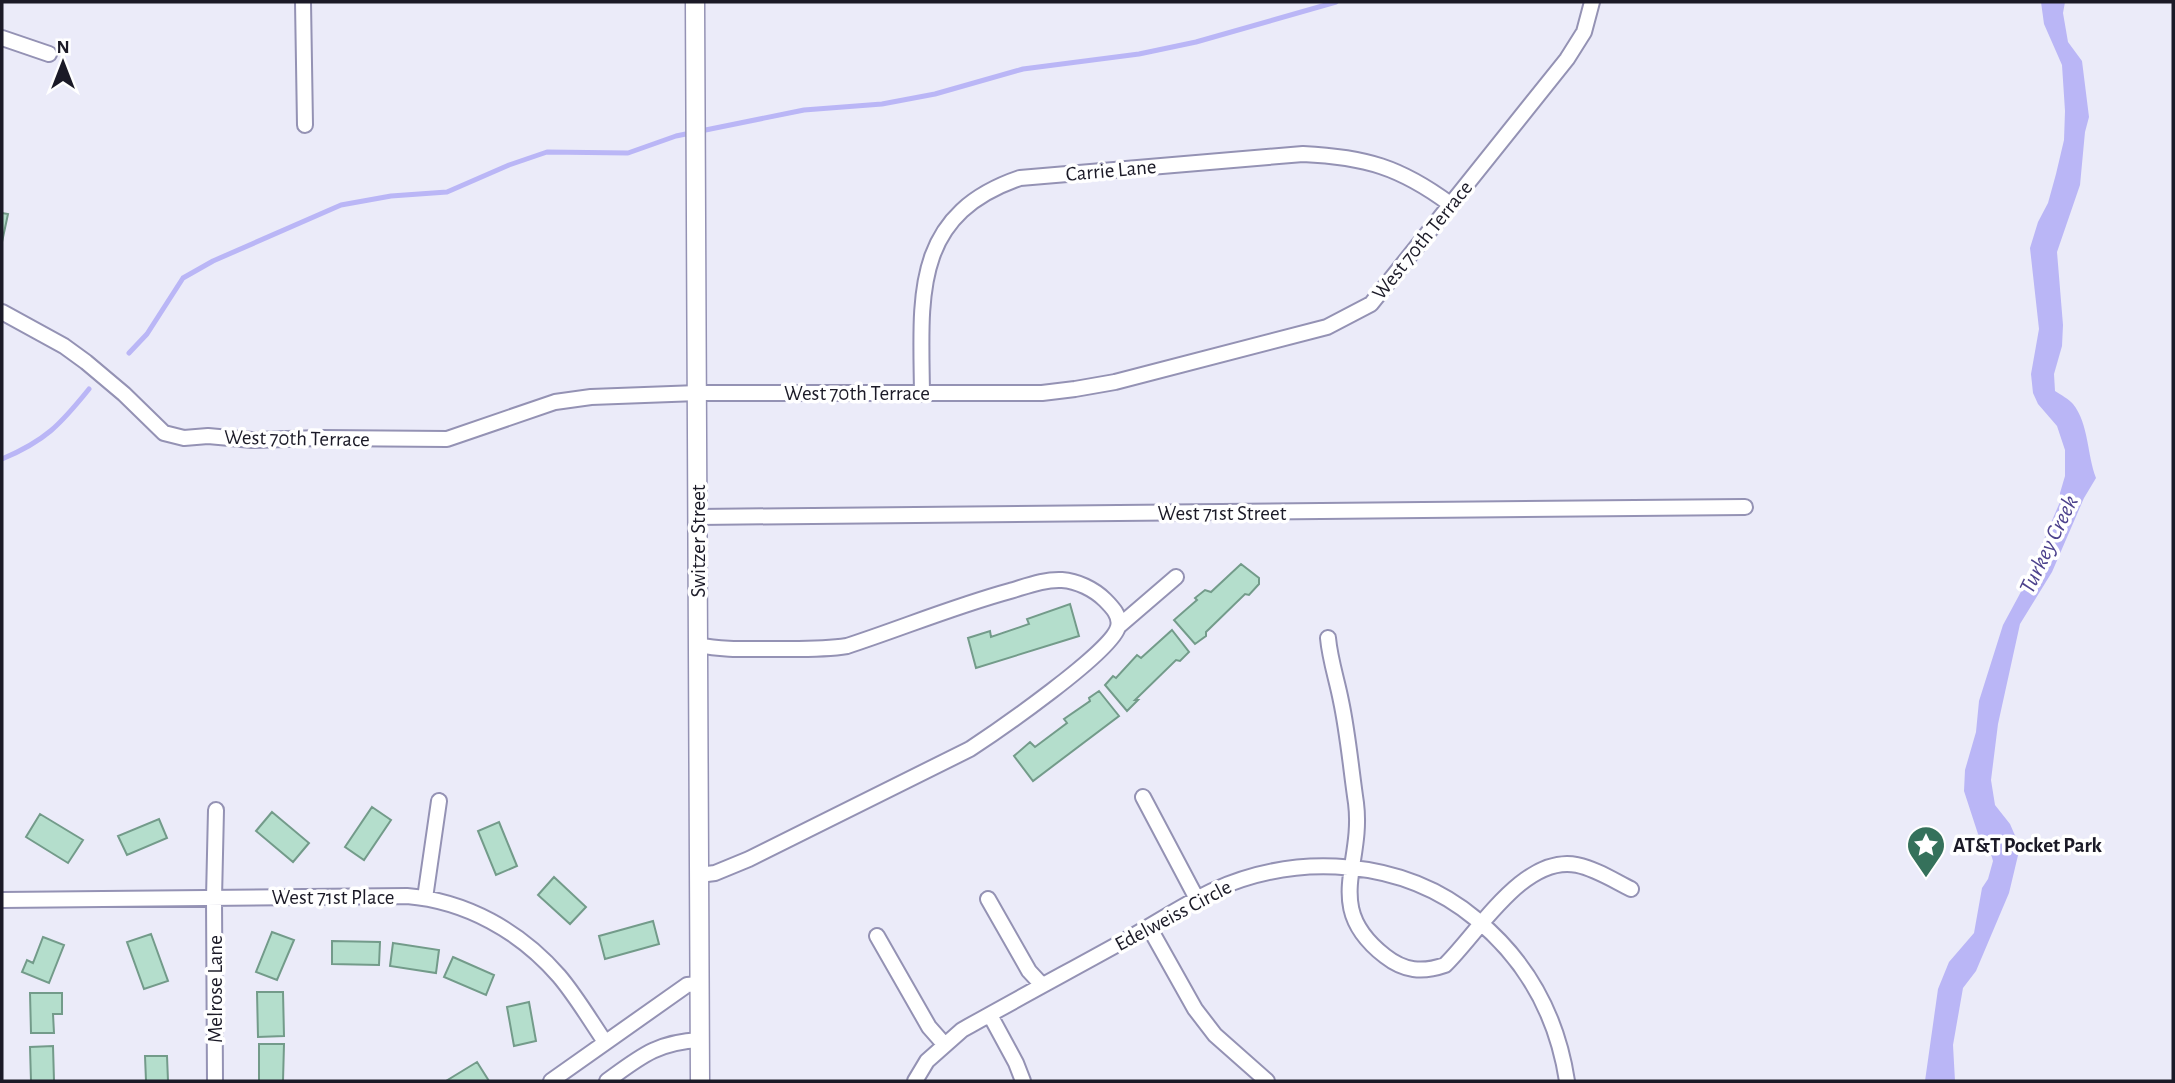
<svg xmlns="http://www.w3.org/2000/svg" width="2175" height="1083" font-family="'Alegreya Sans',sans-serif">
  <style>
    .water { fill: #bab6f6 }
    .lines { fill: none; stroke-linecap: round; stroke-linejoin: round }
    .stream { stroke: #bab6f6; stroke-width: 5 }
    .building { fill: #b4decc; stroke: #739b8a; stroke-width: 2 }
    .minor-casing { stroke: #9492b4; stroke-width: 18 }
    .tertiary-casing { stroke: #9492b4; stroke-width: 21 }
    .minor { stroke: #fff; stroke-width: 14 }
    .tertiary { stroke: #fff; stroke-width: 18 }
    .labels { text-anchor: middle; stroke-width: 7; stroke-linejoin: round; paint-order: stroke }
    .street-label { font-size: 21px; fill: #1b1a27; stroke: #fff }
    .poi-label { font-size: 21px; font-weight: bold; fill: #1b1a27; stroke: #fff; text-anchor: start }
    .water-label { font-size: 23px; font-style: italic; fill: #4d428d; stroke: #fff }
  </style>
  <rect width="100%" height="100%" fill="#ebebf9"/>
  <path class="water" d="M2041 2H2065L2063 13 2068 42 2082 61 2089 117 2085 132 2080 185 2057 252 2063 325 2062 346 2054 374 2055 391C2061 395 2069 399 2073 404 2089 424 2087 455 2096 478L2084 498 2052 572 2020 624 1998 724 1991 780 1995 805 2010 824 2020 847 2009 893 1976 971 1963 988 1953 1045 1955 1081H1925L1938 989 1949 962 1974 933 1982 888 1988 879 1993 861 1989 847 1978 834 1964 791 1965 770 1976 732 1979 701 2003 625 2023 588 2060 502V493L2065 476V450L2057 426 2038 404 2033 393 2031 374 2039 329 2030 248 2038 222 2048 203 2056 174 2064 140 2065 111 2062 65 2044 24Z"/>
  <g class="lines">
    <path class="stream" d="M129 353 147 334 183 278 213 261 341 205 391 196 447 192 509 165 547 152 628 153 676 136 804 110 882 104 935 94 1023 69 1139 54 1196 42 1336 2
      M2 459C45 441 60 425 89 389"/>
  </g>
  <path class="building" d="M2 213 8 214 2 242Z
    M1241 564 1259 578V584L1249 595 1245 594 1206 632V636L1195 644 1174 620 1197 600 1195 598 1205 590 1211 592Z
    M1070 604 1079 636 976 668 968 638 990 631 991 637 1029 624 1027 619Z
    M1172 630 1189 652 1180 661 1176 660 1135 700H1138L1127 711 1105 685 1113 676 1116 678 1137 655 1141 658Z
    M1099 691 1119 716 1033 781 1014 756 1030 742 1035 747 1067 723 1064 719 1090 701 1089 698Z
    M372 807 391 820 364 860 345 847Z
    M272 812 309 843 293 862 256 831Z
    M40 814 83 840 68 863 26 837Z
    M159 819 167 838 127 855 118 836Z
    M499 822 517 866 496 875 478 831Z
    M554 877 586 907 570 924 538 895Z
    M653 921 659 944 605 959 599 936Z
    M272 932 294 940 277 980 256 972Z
    M151 934 168 981 144 989 127 942Z
    M43 937 64 945 49 983 22 972 27 960 33 963Z
    M332 941 380 942 379 965 332 964Z
    M393 943 439 950 436 973 390 966Z
    M453 957 494 975 486 995 444 977Z
    M257 992H283L284 1036 258 1037Z
    M30 993H62V1014H53L54 1033H31Z
    M529 1002 536 1041 514 1046 507 1007Z
    M259 1044H284L283 1081H259Z
    M53 1046 54 1081H31L30 1047Z
    M145 1056H167L168 1081H146Z
    M477 1062 489 1081H446Z"/>
  <g class="lines">
    <defs>
      <path id="minor" d="M303 2 305 125
        M2 38 49 54
        M2 312 64 346 86 362 124 394 164 433 184 438 208 436 252 440 321 438 447 439 555 402 591 397 698 393H1042L1075 389 1115 382 1327 327 1371 304 1567 59 1584 32 1592 2
        M922 394C921 298 911 215 1020 178L1303 154C1365 157 1400 167 1450 204
        M698 517 1745 507
        M1119 626 1176 577
        M1328 638C1330 660 1337 680 1341 701 1348 734 1351 769 1356 803 1364 866 1322 907 1385 956 1404 971 1422 973 1445 965 1478 933 1524 854 1577 865 1596 869 1613 880 1631 889
        M698 645C722 650 746 649 770 649 796 649 822 650 847 646 902 628 955 606 1010 591 1027 586 1045 579 1062 580 1077 581 1094 589 1105 600 1112 607 1121 616 1118 627 1112 652 996 732 970 749L749 859 715 873 699 875
        M1143 797 1197 899
        M425 898 439 801
        M988 899 1029 971 1042 985
        M2 900 407 896C466 901 520 931 559 976 576 996 590 1020 605 1042
        M1149 927 1195 1009 1215 1035 1267 1081
        M877 936 929 1027 944 1044
        M990 1015 1016 1063 1023 1081
        M215 1081 214 898 216 810
        M551 1081 687 985 699 984
        M607 1081C640 1057 657 1042 700 1040
        M915 1081 927 1061 962 1030C1017 999 1073 969 1129 938 1156 923 1183 905 1212 891 1297 852 1403 858 1476 919 1527 961 1557 1016 1567 1081"/>
      <path id="tertiary" d="M695 2 700 1081"/>
    </defs>
    <use href="#minor" class="minor-casing"/>
    <use href="#tertiary" class="tertiary-casing"/>
    <use href="#minor" class="minor"/>
    <use href="#tertiary" class="tertiary"/>
  </g>
  <defs>
    <symbol id="sight-pin" viewBox="-11 -11 22 30"><path d="M0 17L-7.5 6A9.5 9.5 0 1 1 7.5 6Z" fill="#35715b" stroke="#fff"/><path d="M0-6L1.8-2.2L6-1.7L2.9 1.2L3.7 5.4L0 3.3L-3.7 5.4L-2.9 1.2L-6-1.7L-1.8-2.2Z" fill="#fff"/></symbol>
  </defs>
  <g fill-rule="evenodd">
    <use href="#sight-pin" x="1904" y="823" width="44" height="60"/>
  </g>
  <g class="labels">
    <g class="street-label">
      <text transform="translate(1111 170) rotate(-5)" y="7">Carrie Lane</text>
      <text transform="translate(1422 240) rotate(-51)" y="7">West 70th Terrace</text>
      <text x="857" y="400">West 70th Terrace</text>
      <text transform="translate(297 438) rotate(1)" y="7">West 70th Terrace</text>
      <text x="1222" y="520">West 71st Street</text>
      <text transform="translate(698 541) rotate(-90)" y="7">Switzer Street</text>
      <text x="333" y="904">West 71st Place</text>
      <text transform="translate(1173 915) rotate(-28)" y="7">Edelweiss Circle</text>
      <text transform="translate(215 989) rotate(-90)" y="7">Melrose Lane</text>
    </g>
    <g class="poi-label">
      <text x="1953" y="852">AT&amp;T Pocket Park</text>
    </g>
    <g class="water-label">
      <text transform="translate(2048 544) rotate(-64)" y="8">Turkey Creek</text>
    </g>
  </g>
  <rect width="2175" height="1083" fill="none" stroke="#1b1a27" stroke-width="7"/>
  <g transform="translate(63 63)" stroke="#ffffff" stroke-width="5" paint-order="stroke">
  <path d="M0-5L12 26L0 18L-12 26Z" fill="#1b1a27"/>
  <text y="-10" font-size="19" font-weight="bold" text-anchor="middle" fill="#1b1a27">N</text>
  </g>
</svg>
